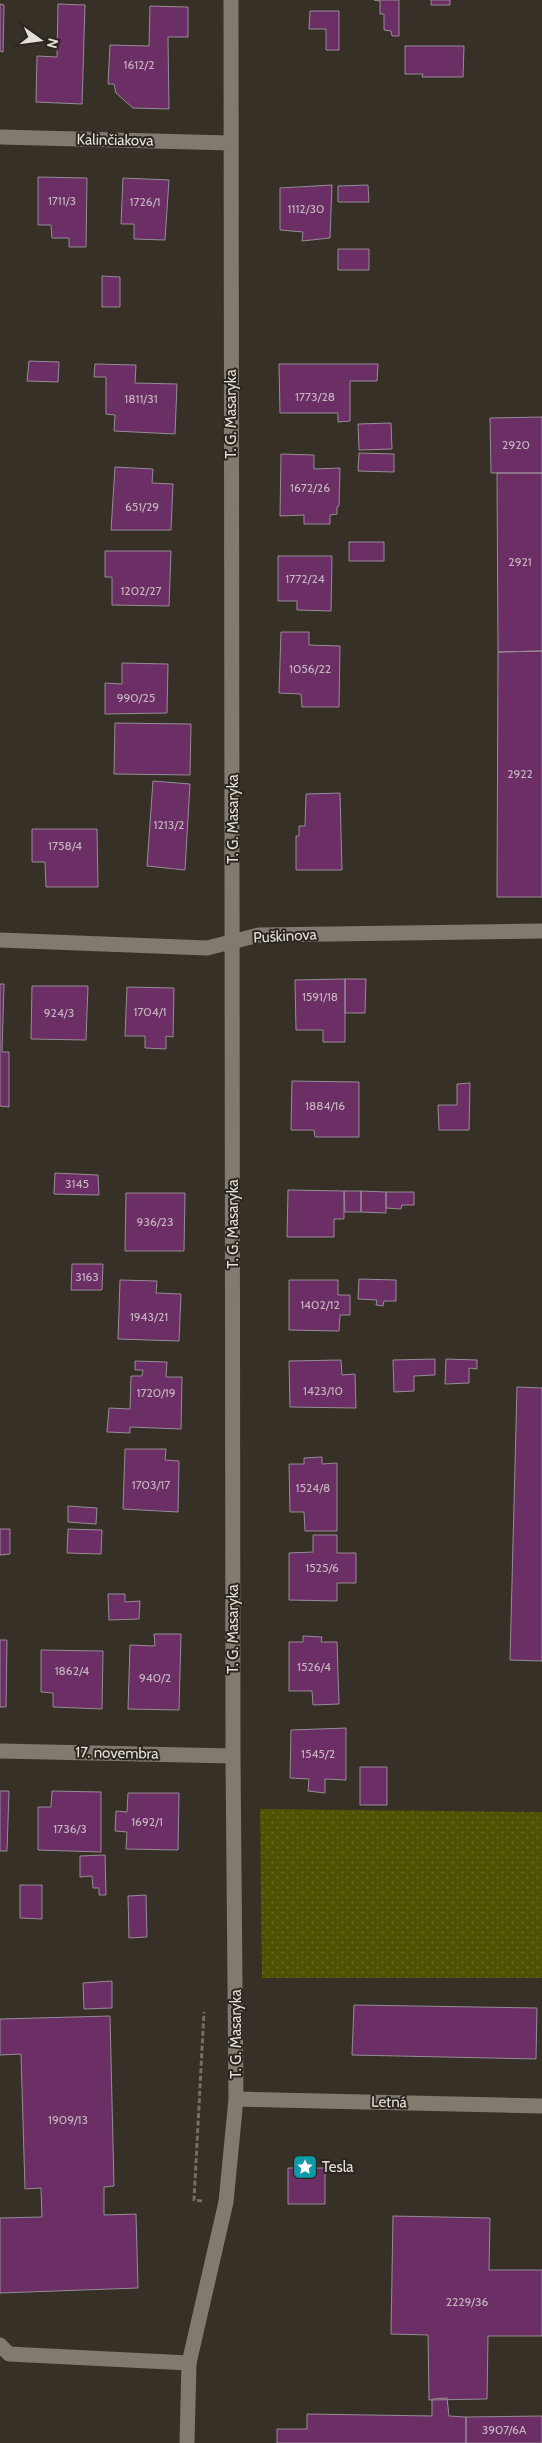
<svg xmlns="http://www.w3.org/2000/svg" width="542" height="2443" font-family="Cabin,sans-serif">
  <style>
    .grass { fill: url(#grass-dots) }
    .building { fill: #6b2f66; stroke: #968c95 }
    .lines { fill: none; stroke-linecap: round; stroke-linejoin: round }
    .path { stroke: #746f67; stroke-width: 3; stroke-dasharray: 5 2.5; stroke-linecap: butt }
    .lane { stroke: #807a6f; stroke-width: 15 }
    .street { stroke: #807a6f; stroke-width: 15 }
    .labels { text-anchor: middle; stroke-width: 4; stroke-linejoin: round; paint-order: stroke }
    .number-label { font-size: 12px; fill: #c5b4bd }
    .street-label { font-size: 15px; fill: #e3e0da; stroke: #2c261e }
    .poi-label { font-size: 15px; fill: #e3e0da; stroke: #2c261e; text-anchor: start }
  </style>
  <defs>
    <pattern id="grass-dots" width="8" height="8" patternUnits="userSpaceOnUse" patternTransform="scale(1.25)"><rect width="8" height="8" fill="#4f5200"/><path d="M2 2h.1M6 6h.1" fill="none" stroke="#686b25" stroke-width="1.8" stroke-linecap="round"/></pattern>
  </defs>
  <rect width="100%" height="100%" fill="#363027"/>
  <path class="grass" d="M260 1809 542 1812V1978H262Z"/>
  <path class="building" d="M374 0H399V36H392L391 31 384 30V14H380V1Z
    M431 0H450V5H431Z
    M0 4 4 5 3 52 0 51Z
    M58 4 85 5 82 104 36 102 37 56 57 57Z
    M150 6 188 7V37H168L169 109 133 108 116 93 114 84H108L110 45 149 46Z
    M310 11H339V50H326V29H309Z
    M405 46H464L463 77H422L423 74H405Z
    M38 177 87 178 86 247H69V238H52L51 225H38Z
    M123 178 169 180 165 240 134 239V224H121Z
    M332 185 330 238 302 241 303 232 280 230V188Z
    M368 185 369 202H338V186Z
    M338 249H369V270H338Z
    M102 276 120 277V307H102Z
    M29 361 59 362 58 382 27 381Z
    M95 364 136 365 135 383 177 384 175 434 114 431 115 415 106 414V377H94Z
    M279 364H378L377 381H350V421L338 422V413H280Z
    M542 417V473H491L490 418Z
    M391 423 392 449 359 450 358 424Z
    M359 453 394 454V472L358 471Z
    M281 454 314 455V469L340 468 339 506 337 507V514L330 515V524H304V515L280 516Z
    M115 467 153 469 152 483 173 484 171 530H111Z
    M497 473H542V651L498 652Z
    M349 542H384V561H349Z
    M105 551H171L169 606 112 605V577H105Z
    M278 556H332L331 611 297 610V601H278Z
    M281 632H309V645L340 646 339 707H302L301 694 279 693Z
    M542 651V897H497L498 652Z
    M122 663 168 664 167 713 105 714V683L122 684Z
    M115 723 191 724 190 775 114 774Z
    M153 781 190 784 185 870 147 866Z
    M340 793 342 870H296V836H299V826H305L306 794Z
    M32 829H97L98 887H46L45 862H32Z
    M345 979H366L365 1013H345Z
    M345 979V1042H323V1030H296L295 980Z
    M0 984H4L2 1052H9V1107L0 1106Z
    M32 986H88L86 1040 31 1039Z
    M127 987 174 988 173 1037 166 1036V1049L145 1048V1036H125Z
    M292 1081 359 1082V1137H315L314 1130H291Z
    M470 1083 469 1130H439L438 1105H457V1084Z
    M55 1173 98 1175 99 1195 54 1194Z
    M288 1190 344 1191V1219H334V1237H287Z
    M344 1191H361V1212H345Z
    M361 1191 386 1192V1213L361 1212Z
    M386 1192H414V1205H402L401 1209 386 1208Z
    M126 1193H185L184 1251H125Z
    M72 1264H103L102 1290H71Z
    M359 1279 396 1280V1301H384L383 1306 376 1305 377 1300 358 1299Z
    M120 1280 157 1281 156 1293 181 1294 179 1341 118 1339Z
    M289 1280H338V1295H350V1315H340L339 1331 289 1330Z
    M435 1359V1375L414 1376V1391L394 1392 393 1360Z
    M446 1359 477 1360V1369L469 1368V1383L445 1384Z
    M341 1360 342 1375 355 1374 356 1408 290 1407 289 1361Z
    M135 1361 167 1362 166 1377H182L181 1429 130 1427V1433L107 1432 109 1408 130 1409 131 1376H142L143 1370H135Z
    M517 1387 542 1388V1661L510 1660Z
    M125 1449H166L165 1460 179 1461 178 1512 123 1509Z
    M322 1457V1464L337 1463V1531H305L304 1512H290L289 1464H304V1458Z
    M68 1506 97 1508 96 1524 68 1522Z
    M0 1529H10V1554L0 1555Z
    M68 1529 102 1530 101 1554 67 1553Z
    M313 1535H337V1553H356V1583H337V1601L289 1600V1553L313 1552Z
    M108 1594H125V1602L140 1601 139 1619 109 1620Z
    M154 1634H181L179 1710 128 1709 130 1645 155 1646Z
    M303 1636 322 1637 321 1642H337L339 1704 313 1705 312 1691H289V1642H303Z
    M0 1640H7L6 1707H0Z
    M41 1650 103 1651 102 1709 53 1707V1693L41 1692Z
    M346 1728V1780L325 1779V1793L308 1791 309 1779 290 1778 291 1730Z
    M360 1767H387V1805H360Z
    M0 1791H9L7 1851H0Z
    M52 1791 101 1792V1852L38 1850V1807H51Z
    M128 1793H179L178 1850 126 1849 127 1832 115 1831 116 1811 127 1812Z
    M105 1855 106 1895H99V1888H93L92 1876 80 1877V1856Z
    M20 1885H42V1919L20 1918Z
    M146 1895 147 1937 129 1938 128 1896Z
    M112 1981V2008L84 2009 83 1983Z
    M354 2005 537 2008 536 2059 352 2055Z
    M110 2016 114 2186 104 2187V2215L136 2214 138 2288 0 2293V2218L42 2217 41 2188 25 2189 21 2054 0 2055V2019Z
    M288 2168H325V2204H288Z
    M393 2216 490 2218 489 2270H542V2336H488L487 2399 429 2400 428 2335 391 2334Z
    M447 2398 449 2416 466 2417V2443H277V2429H307V2414L432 2416V2399Z
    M542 2416V2443H466V2417Z"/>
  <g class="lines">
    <path class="path" d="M202 2201 194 2200 204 2012"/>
    <path class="lane" d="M0 2345 9 2354 189 2363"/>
    <path class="street" d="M0 137 230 143
      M0 940 207 948 259 935 542 931
      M0 1751 233 1756
      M236 2099 542 2106
      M187 2443 189 2363 226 2202 236 2099 233 1756 231 0"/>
  </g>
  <defs>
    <symbol id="sight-square" viewBox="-11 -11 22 22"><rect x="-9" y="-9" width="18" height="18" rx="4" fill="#0f9aa8" stroke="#2c261e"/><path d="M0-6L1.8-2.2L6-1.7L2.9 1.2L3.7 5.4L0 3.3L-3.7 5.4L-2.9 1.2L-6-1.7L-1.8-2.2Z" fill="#fff"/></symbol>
  </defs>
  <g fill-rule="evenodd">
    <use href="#sight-square" x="291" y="2153" width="28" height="28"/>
  </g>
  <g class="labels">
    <g class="number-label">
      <text x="139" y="69">1612/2</text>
      <text x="62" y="205">1711/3</text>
      <text x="145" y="206">1726/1</text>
      <text x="306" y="213">1112/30</text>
      <text x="315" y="401">1773/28</text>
      <text x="141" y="403">1811/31</text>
      <text x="516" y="449">2920</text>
      <text x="310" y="492">1672/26</text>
      <text x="142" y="511">651/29</text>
      <text x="520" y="566">2921</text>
      <text x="305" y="583">1772/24</text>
      <text x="141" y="595">1202/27</text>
      <text x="310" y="673">1056/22</text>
      <text x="136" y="702">990/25</text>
      <text x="520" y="778">2922</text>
      <text x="169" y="829">1213/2</text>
      <text x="65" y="850">1758/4</text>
      <text x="320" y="1001">1591/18</text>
      <text x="150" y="1016">1704/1</text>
      <text x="59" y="1017">924/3</text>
      <text x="325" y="1110">1884/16</text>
      <text x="77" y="1188">3145</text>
      <text x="155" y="1226">936/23</text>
      <text x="87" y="1281">3163</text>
      <text x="320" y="1309">1402/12</text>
      <text x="149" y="1321">1943/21</text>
      <text x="323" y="1395">1423/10</text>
      <text x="156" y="1397">1720/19</text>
      <text x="151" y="1489">1703/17</text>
      <text x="313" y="1492">1524/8</text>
      <text x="322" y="1572">1525/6</text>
      <text x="314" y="1671">1526/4</text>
      <text x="72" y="1675">1862/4</text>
      <text x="155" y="1682">940/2</text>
      <text x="318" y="1758">1545/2</text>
      <text x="147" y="1826">1692/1</text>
      <text x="70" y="1833">1736/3</text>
      <text x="68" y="2124">1909/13</text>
      <text x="467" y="2306">2229/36</text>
      <text x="504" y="2434">3907/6A</text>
    </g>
    <g class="street-label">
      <text transform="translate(115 140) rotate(1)" y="5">Kalinčiakova</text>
      <text transform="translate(231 414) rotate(-90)" y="5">T. G. Masaryka</text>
      <text transform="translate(233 819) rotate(-90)" y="5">T. G. Masaryka</text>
      <text transform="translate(285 936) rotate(-3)" y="5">Puškinova</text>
      <text transform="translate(233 1224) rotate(-90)" y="5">T. G. Masaryka</text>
      <text transform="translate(233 1629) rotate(-90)" y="5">T. G. Masaryka</text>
      <text transform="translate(117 1753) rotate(1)" y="5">17. novembra</text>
      <text transform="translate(236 2034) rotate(-90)" y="5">T. G. Masaryka</text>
      <text transform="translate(389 2102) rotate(1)" y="5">Letná</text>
    </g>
    <g class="poi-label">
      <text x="322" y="2172">Tesla</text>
    </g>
  </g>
  <g transform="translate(40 40) rotate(104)" stroke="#2c261e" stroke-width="4" paint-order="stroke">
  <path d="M0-4L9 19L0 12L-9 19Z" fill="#e3e0da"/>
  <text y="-8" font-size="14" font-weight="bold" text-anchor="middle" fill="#e3e0da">N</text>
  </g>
</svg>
